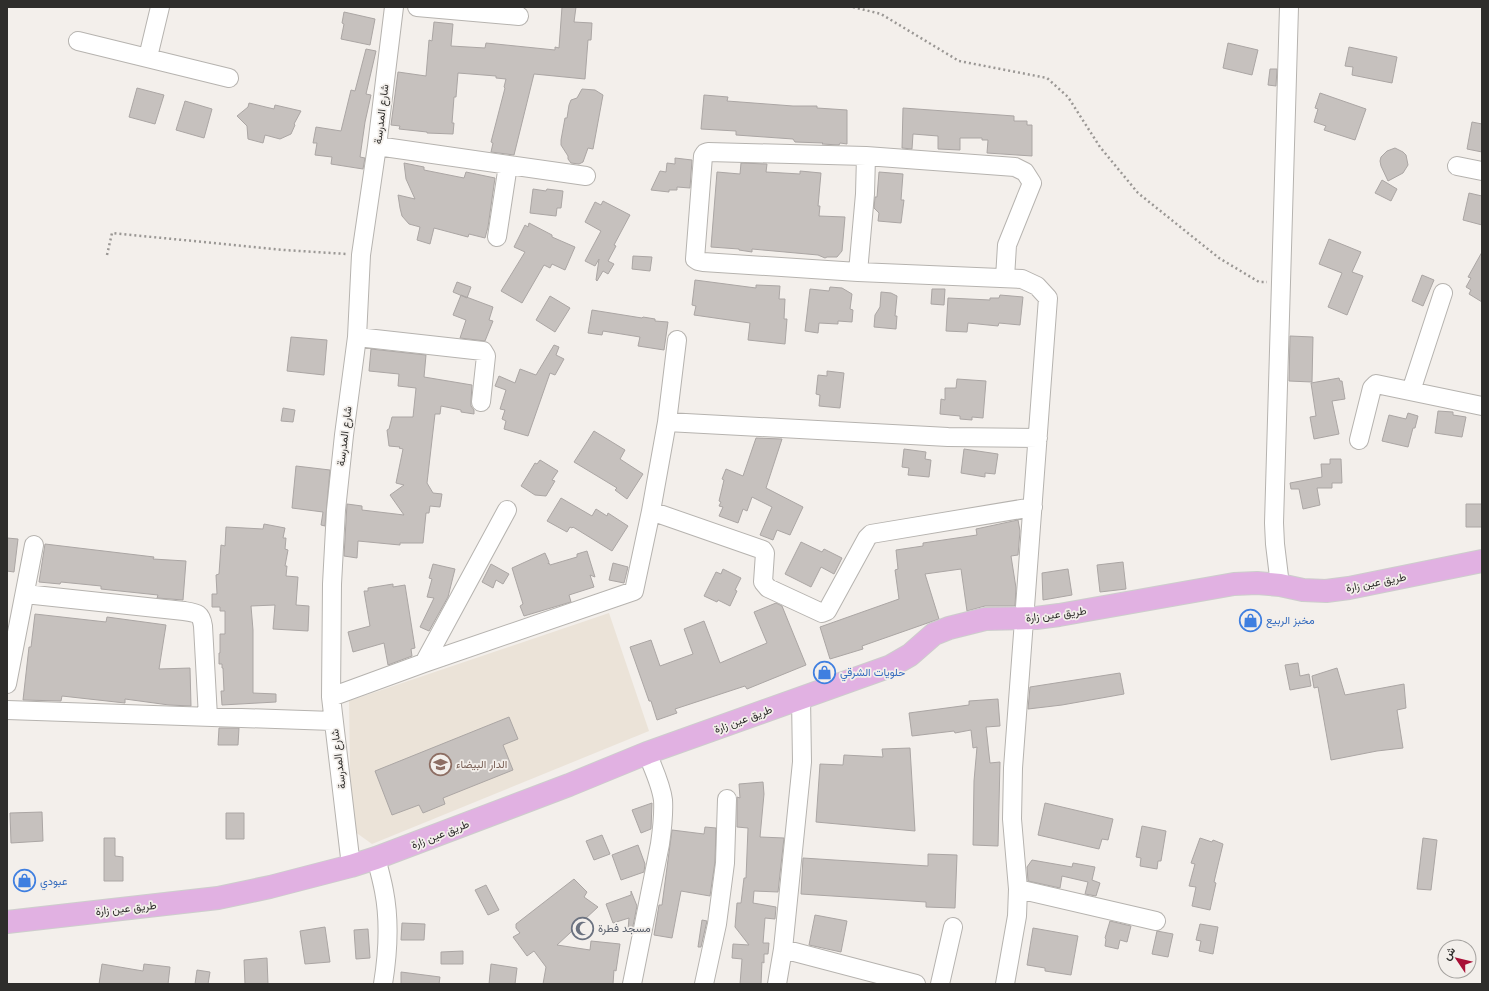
<svg xmlns="http://www.w3.org/2000/svg" width="1489" height="991" font-family="Inter,Vazirmatn,sans-serif">
  <style>
    .built { fill: #ebe3d8 }
    .building { fill: #c6c1be; stroke: #aba6a4 }
    .lines { fill: none; stroke-linecap: round; stroke-linejoin: round }
    .minor-casing { stroke: #b6b3af; stroke-width: 20 }
    .major-casing { stroke: #cdcdcc; stroke-width: 24 }
    .path { stroke: #9a9794; stroke-width: 2.5; stroke-dasharray: 2 3; stroke-linecap: butt }
    .minor { stroke: #fff; stroke-width: 18 }
    .major { stroke: #e1b1e2; stroke-width: 22 }
    .labels { text-anchor: middle; stroke-width: 3.5; stroke-linejoin: round; paint-order: stroke }
    .street-label { font-size: 11px; fill: #2e2d2b; stroke: #f3efeb }
    .shop-label { font-size: 11px; fill: #366cbe; stroke: #f3efeb; text-anchor: start }
    .education-label { font-size: 11px; fill: #785e54; stroke: #f3efeb; text-anchor: start }
    .worship-label { font-size: 11px; fill: #5b616d; stroke: #f3efeb; text-anchor: start }
  </style>
  <rect width="100%" height="100%" fill="#f3efeb"/>
  <path class="built" d="M609 613 649 731 372 844 351 829 349 701Z"/>
  <path class="building" d="M562 7H576L574 22 592 23 591 40H588L585 79 534 74 514 155 491 152 493 143 491 142 505 88 504 87 506 79 496 78V76L458 73 456 97H454L452 123H454L453 134 427 133V132L399 129 400 126 391 125 398 72 426 76 429 40 432 41 434 22 453 24 451 46 485 48 486 43 555 50V47L559 48Z
    M344 12 375 19 370 45 341 39 344 24 342 23Z
    M1228 43 1258 50 1252 75 1223 68Z
    M1349 47 1397 57 1392 83 1352 75 1353 67 1345 66Z
    M366 49 376 51 366 94 371 95 365 122 360 157 365 158 363 169 331 164 332 157 315 155 317 143H313L316 127 341 131 351 90 355 91Z
    M1270 69H1277L1276 86 1268 85Z
    M137 88 164 95 155 124 129 117Z
    M582 89 595 90 603 95 593 149 588 148 583 162 579 164 571 163 568 159V156L561 145V140L565 118H567L569 105 571 100 577 98Z
    M1320 93 1366 109 1355 140 1324 130 1326 126 1314 122 1318 109 1315 108Z
    M704 95 728 97 727 101 793 106H817V108L847 110V144L840 143 839 145 822 144 823 143 795 142 793 139 736 135V131L701 129Z
    M185 101 212 109 204 138 176 130Z
    M249 103 274 109 275 105 301 111 294 124 295 125 291 134 280 139 265 135 263 143 248 139 247 126 237 116 248 107Z
    M903 108 1014 116V121H1027V125H1032V156L987 153 988 140H982V138H960V150L938 149V136L913 134 912 149 902 148Z
    M1472 122 1482 124V152L1467 149Z
    M1395 148 1403 152 1406 155 1408 165 1403 173 1388 181 1381 166 1380 161 1381 157 1387 151Z
    M675 158 692 160 690 188 677 187V190H669V192L651 190 660 171 666 172 667 163 675 164Z
    M404 163 424 167V170L464 178 466 172 495 178 488 227 485 238 469 234 468 237 434 228 430 244 417 240 420 227 409 224 402 216 400 208 398 195 415 199 406 179Z
    M741 163 767 164 766 172 800 174V171L821 173 818 206H820L819 216 845 217 842 251 837 257H827L825 258 818 255 752 249V252L739 250V249L711 247 717 172 740 174Z
    M879 172 903 174 901 200H904L901 223 878 221 879 213 874 208 875 197H877Z
    M1382 180 1397 189 1391 201 1375 193Z
    M533 189 546 191 547 189 563 191 561 208H557L556 216 530 213Z
    M1469 193 1482 196V225L1463 220Z
    M603 201 630 215 614 245 616 246 608 261 614 264 608 274 603 271 597 281 596 280 599 259 595 266 585 261 601 231 585 222 595 202 601 205Z
    M529 223 552 235V237L575 247 565 270 552 264 550 268 544 265 522 303 501 291 525 252 514 247 525 225 528 227Z
    M1329 239 1361 252 1352 272 1363 276 1347 315 1328 307 1342 273 1319 264Z
    M1482 252V302L1469 294 1471 290 1466 287 1471 278 1468 277Z
    M633 256 652 257 650 271 632 269Z
    M1422 275 1434 280 1423 306 1412 301Z
    M695 280 756 288V285L780 286 779 299H785L784 319H787L785 344 748 340 750 323 694 315 696 306 692 305Z
    M457 282 471 287 467 298 453 292Z
    M830 287 842 288 852 294 850 309 853 310 852 322 838 321V324L819 323 818 333 805 331 810 289 829 291Z
    M932 289H945L944 305 931 304Z
    M881 292 891 293 897 296 895 316H897L896 329 874 327 875 315 880 307Z
    M461 295 493 307 489 320 493 321 485 341 460 338 466 320 453 315Z
    M1000 295 1023 297 1020 325 999 323 998 326 968 323 967 332 946 331 948 298 990 300V298H999Z
    M550 296 570 308 555 332 536 320Z
    M592 310 642 318 643 317 655 319V321L668 322 664 350 638 346 640 337 603 331 602 335 588 333Z
    M1290 336 1313 337 1312 382 1289 381Z
    M291 337 327 340 324 375 287 371Z
    M554 345 559 347 556 355 564 359 555 375 550 373 528 436 504 429 506 421 502 419 505 410 500 409 506 390 495 386 499 376 515 383 520 369 536 375Z
    M371 349 426 355 424 377 472 385 471 401V406L474 410V414L461 412V410L441 406 440 414H435L427 483 433 493 442 494 440 507 430 506 429 513H426L423 543H400V545L358 541 357 558 344 556 347 504 362 506V510L404 515 390 495 404 485 396 483 403 449 399 448 400 447 389 446 387 430 389 429 392 417H413L416 388 398 386 399 374 369 371Z
    M827 371 844 373 840 408 819 406 820 395 816 394 818 375 827 376Z
    M1339 378 1340 381H1342L1345 399 1332 401 1339 434 1314 439 1310 417 1316 416 1311 383Z
    M957 379 986 381 983 418 972 417V420L960 419V416L940 414 941 399 945 400V388H956Z
    M283 408 295 410 293 422 281 421Z
    M1438 411 1453 412V415L1466 417 1462 437 1435 433Z
    M1408 413 1418 416 1415 428H1413L1408 447 1382 441 1389 415 1406 419Z
    M594 431 625 450 620 459 643 474 627 499 615 490 617 488 574 462Z
    M756 438 782 439 766 488 803 507 790 535 777 530 773 540 760 535 772 507 752 497 747 511 743 509 738 523 719 516 723 507 719 506 721 502 719 501 724 480 722 479 726 469 743 476Z
    M904 449 926 452 925 459 931 460 929 477 908 475 909 468 902 467Z
    M964 449 998 454 995 474 985 473V477L961 473Z
    M1330 459H1341L1342 483H1332V488H1317L1320 505 1303 509 1299 489H1291L1290 483 1322 477 1321 464H1330Z
    M540 460 558 471 552 480 555 481 546 496 535 495 521 486 535 463 537 464Z
    M296 466 330 470 325 526 321 525 323 512 292 508Z
    M561 498 592 516 596 509 607 516 608 513 628 526 612 551 573 527 572 528 570 527 567 532 547 521Z
    M1466 504H1482V527H1466Z
    M1018 520 1020 531 1018 555 1011 556 1016 588 1015 606H985L967 611 961 569 925 574 939 619 862 646 863 649 830 659 820 627 899 599 895 570 898 569 896 550 923 546V543L977 535 976 529Z
    M264 524 285 528 283 538H286L285 549 288 550 285 566H287L286 576 298 577 296 605 309 606 308 631 273 629 275 605 251 606 253 630V693L276 694V702L222 705 221 691H224L223 668H222V664H219V653H220V634H225V611H220V607H212V594H217L216 575 219 574 221 545 225 546 226 527 263 529Z
    M7 538 18 539 14 572 7 571Z
    M801 542 822 552 824 549 842 558 834 574 821 567 811 587 785 574Z
    M45 544 154 557 153 559 186 561 183 600 157 598 158 595 101 589V586L61 582 60 584 39 582Z
    M587 551 595 577 590 575 594 587 569 595 571 602 524 616 520 606 523 604 512 568 545 553 549 562 548 564 549 563 550 565 577 557V554Z
    M1123 562 1126 589 1100 592 1097 565Z
    M613 563 628 567 624 583 609 580Z
    M433 564 455 569 448 597 429 631 420 627 434 598 427 597 432 579 429 578Z
    M491 564 509 574 503 584 496 580 493 588 482 582Z
    M723 569 741 578 735 590 737 591 730 606 718 600 717 602 704 596 716 572 721 574Z
    M1068 569 1072 595 1043 600 1042 573Z
    M393 584V587L405 585 415 648 411 649 412 656 388 665 384 643 353 652 348 632 370 626 364 591H368V588Z
    M776 603 782 606 806 665 747 689 745 686 675 709 677 713 657 720 651 701H649L630 647 651 640 660 666 693 654 684 629 704 621 720 663 767 643 754 612Z
    M35 614 106 622 107 617 166 625 159 669 190 668 191 706 169 705 125 699V703L62 696 61 701 23 700 29 647H31Z
    M1298 663 1300 676 1309 674 1311 686 1290 690 1285 665Z
    M1337 668 1345 695 1404 684 1406 708 1397 710 1403 748 1377 751 1331 760 1318 687 1314 688 1312 676Z
    M1120 673 1124 694 1062 705 1028 709 1030 687Z
    M998 699 1000 726 986 727 990 763 1000 762 998 846 973 845 974 781 977 747 973 748 971 730 955 733 954 731 912 736 909 713 969 705V701Z
    M509 717 518 739 503 745 513 770 443 798 445 804 423 813 419 805 392 815 375 771Z
    M219 728H239L238 745H218Z
    M910 748 915 831 816 822 820 764 843 765 844 755 883 757 882 749Z
    M763 782 764 794 760 837 784 838 778 892 754 891 753 903 776 907 775 919 765 918 763 943H769L768 954H764V963L762 962 761 984H740L742 959 732 958 733 944 749 945 735 927 737 903H741L744 878H746L748 828 737 827V797L740 798 739 784Z
    M652 803 651 829 641 833 632 810Z
    M1045 803 1113 819 1108 840 1102 839 1099 849 1038 835Z
    M42 812 43 841 11 843 10 813Z
    M226 813H244V839H226Z
    M1142 826 1166 831 1161 861H1158L1157 869 1140 866 1141 858 1136 857Z
    M705 827 716 828 715 862 710 896 681 891 672 938 654 935 659 905H662L672 830 704 834Z
    M602 835 610 854 594 860 586 841Z
    M104 838H115V856L123 857V881H104Z
    M1200 838 1212 842 1213 840 1223 844 1214 882 1216 883 1210 910 1192 906 1196 887 1189 886 1195 864 1191 863Z
    M1423 838 1437 840 1431 890 1417 889Z
    M638 845 645 864 644 872 621 880 612 855Z
    M928 854 957 855 955 908 926 907V902L801 894 803 858 928 866Z
    M1032 860 1072 867 1073 863 1095 867 1092 880 1100 883 1096 896 1085 894 1088 882 1062 876 1060 888 1028 881 1027 867Z
    M574 879 587 892 584 897 598 907 557 945 590 950 591 941 620 944 616 971 614 970 613 984H543L546 967 534 951 527 956 513 937 520 933 516 928V924Z
    M486 885 499 910 488 915 475 890Z
    M631 891 637 906 632 931 628 930 629 918 613 923 606 904 631 895Z
    M815 915 847 921 841 952 809 945Z
    M702 920 707 921 701 947H698Z
    M1110 921 1131 926 1127 942 1120 940 1118 949 1105 946 1106 939 1105 938Z
    M402 923 425 924 424 940H401Z
    M1200 924 1218 927 1213 954 1199 951 1201 941 1196 940Z
    M325 927 330 962 305 964 300 931Z
    M1033 928 1078 936 1071 975 1045 971V968L1027 965Z
    M368 929 370 958 356 959 354 930Z
    M1157 931 1173 934 1168 957 1152 954Z
    M463 951V964H441V952Z
    M267 958 268 984H245L244 960Z
    M102 964 143 971 144 964 170 967 168 984H99Z
    M491 964 517 968 515 984H489Z
    M197 970 210 972 208 984H195Z
    M401 972 440 977 439 984H401Z"/>
  <g class="lines">
    <defs>
      <path id="minor" d="M417 7 519 16
        M78 41 229 78
        M148 57 160 7
        M377 146 586 176
        M866 156 865 194 858 272 703 262 698 261 695 259 703 156 705 153 708 152 866 156 1015 167 1025 172 1032 183 1007 245 1005 278
        M1457 166 1482 171
        M497 237 508 165
        M858 272 1022 279 1037 286 1048 298 1013 768 1012 819 1018 889 1017 916 1005 984
        M357 337 483 351 486 356 481 402
        M1411 391 1443 293
        M667 422 948 437 1038 438
        M1359 440 1372 388 1376 384 1482 406
        M651 511 763 550 765 553 763 582 768 588 822 613 827 611 867 538 871 534 1033 507
        M1280 585 1275 544 1274 523 1289 7
        M25 594 184 611C197 613 201 613 203 626L208 717
        M424 663 507 510
        M7 684 34 545
        M331 697 424 663 634 591 651 511 667 422 677 340
        M7 710 333 721
        M376 858C379 869 382 880 384 891 390 922 388 953 383 984
        M351 866 331 697 332 584 336 510 344 435 357 337 361 255 377 146 394 7
        M1018 889 1156 921
        M783 949 916 984
        M632 984 660 844C662 830 664 815 663 800 661 784 653 768 647 753
        M704 984 717 924 725 863 727 799
        M777 984 783 949 802 762 801 697
        M940 984 953 927"/>
      <path id="major" d="M7 922 218 898 270 887 351 866 376 858 569 785 647 753 891 666 910 655 934 634 949 628 985 619 1036 618 1059 615 1234 584 1257 583 1280 585 1303 590 1326 591 1349 588 1482 561"/>
    </defs>
    <use href="#minor" class="minor-casing"/>
    <use href="#major" class="major-casing"/>
    <path class="path" d="M853 7 881 14 959 61 1047 78 1068 97 1100 147 1138 193 1219 258 1259 282H1267
      M107 255 112 233 284 250 347 254"/>
    <use href="#minor" class="minor"/>
    <use href="#major" class="major"/>
  </g>
  <defs>
    <symbol id="shop-ring" viewBox="-11 -11 22 22"><circle r="9.5" fill="#f3efeb" stroke="#3f7fe0" stroke-width="1.5"/><path d="M-5-2.5h2.3a2.7 3.5 0 0 1 5.4 0H5L5.5 6h-11ZM-1.5-2.5h3a1.5 2.3 0 0 0-3 0Z" fill="#3f7fe0"/></symbol>
    <symbol id="school-ring" viewBox="-11 -11 22 22"><circle r="9.5" fill="#f3efeb" stroke="#8d6e63" stroke-width="1.5"/><path d="M0-5L7-2L0 1L-7-2ZM-4 1L0 2.5L4 1V4Q0 6-4 4Z" fill="#8d6e63"/></symbol>
    <symbol id="mosque-ring" viewBox="-11 -11 22 22"><circle r="9.5" fill="#f3efeb" stroke="#6b7280" stroke-width="1.5"/><path d="M3.5-4.9A6 6 0 1 0 3.5 4.9A5 5 0 1 1 3.5-4.9Z" fill="#6b7280"/></symbol>
  </defs>
  <g fill-rule="evenodd">
    <use href="#shop-ring" x="1238" y="608" width="25" height="25"/>
    <use href="#shop-ring" x="812" y="660" width="25" height="25"/>
    <use href="#school-ring" x="428" y="752" width="25" height="25"/>
    <use href="#shop-ring" x="12" y="868" width="25" height="25"/>
    <use href="#mosque-ring" x="570" y="916" width="25" height="25"/>
  </g>
  <g class="labels">
    <g class="street-label">
      <text transform="translate(381 114) rotate(-83)" y="4">شارع المدرسة</text>
      <text transform="translate(344 436) rotate(-83)" y="4">شارع المدرسة</text>
      <text transform="translate(1376 582) rotate(-11)" y="4">طريق عين زارة</text>
      <text transform="translate(1056 614) rotate(-7)" y="4">طريق عين زارة</text>
      <text transform="translate(743 719) rotate(-20)" y="4">طريق عين زارة</text>
      <text transform="translate(338 759) rotate(-97)" y="4">شارع المدرسة</text>
      <text transform="translate(440 834) rotate(-21)" y="4">طريق عين زارة</text>
      <text transform="translate(126 908) rotate(-6)" y="4">طريق عين زارة</text>
    </g>
    <g class="shop-label">
      <text x="1266" y="624">مخبز الربيع</text>
      <text x="840" y="676">حلويات الشرقي</text>
      <text x="40" y="885">عبودي</text>
    </g>
    <g class="education-label">
      <text x="456" y="768">الدار البيضاء</text>
    </g>
    <g class="worship-label">
      <text x="598" y="932">مسجد فطرة</text>
    </g>
  </g>
  <rect width="1489" height="991" fill="none" stroke="#2e2d2b" stroke-width="16"/>
  <g transform="translate(1457 959) rotate(305)"><circle r="19" fill="#f3efeb" stroke="#a4a19e"/>
  <path d="M0-3L7 15L0 10L-7 15Z" fill="#a80f36"/>
  <text y="-6" font-size="11" font-weight="bold" text-anchor="middle" fill="#2e2d2b">ش</text>
  </g>
</svg>
